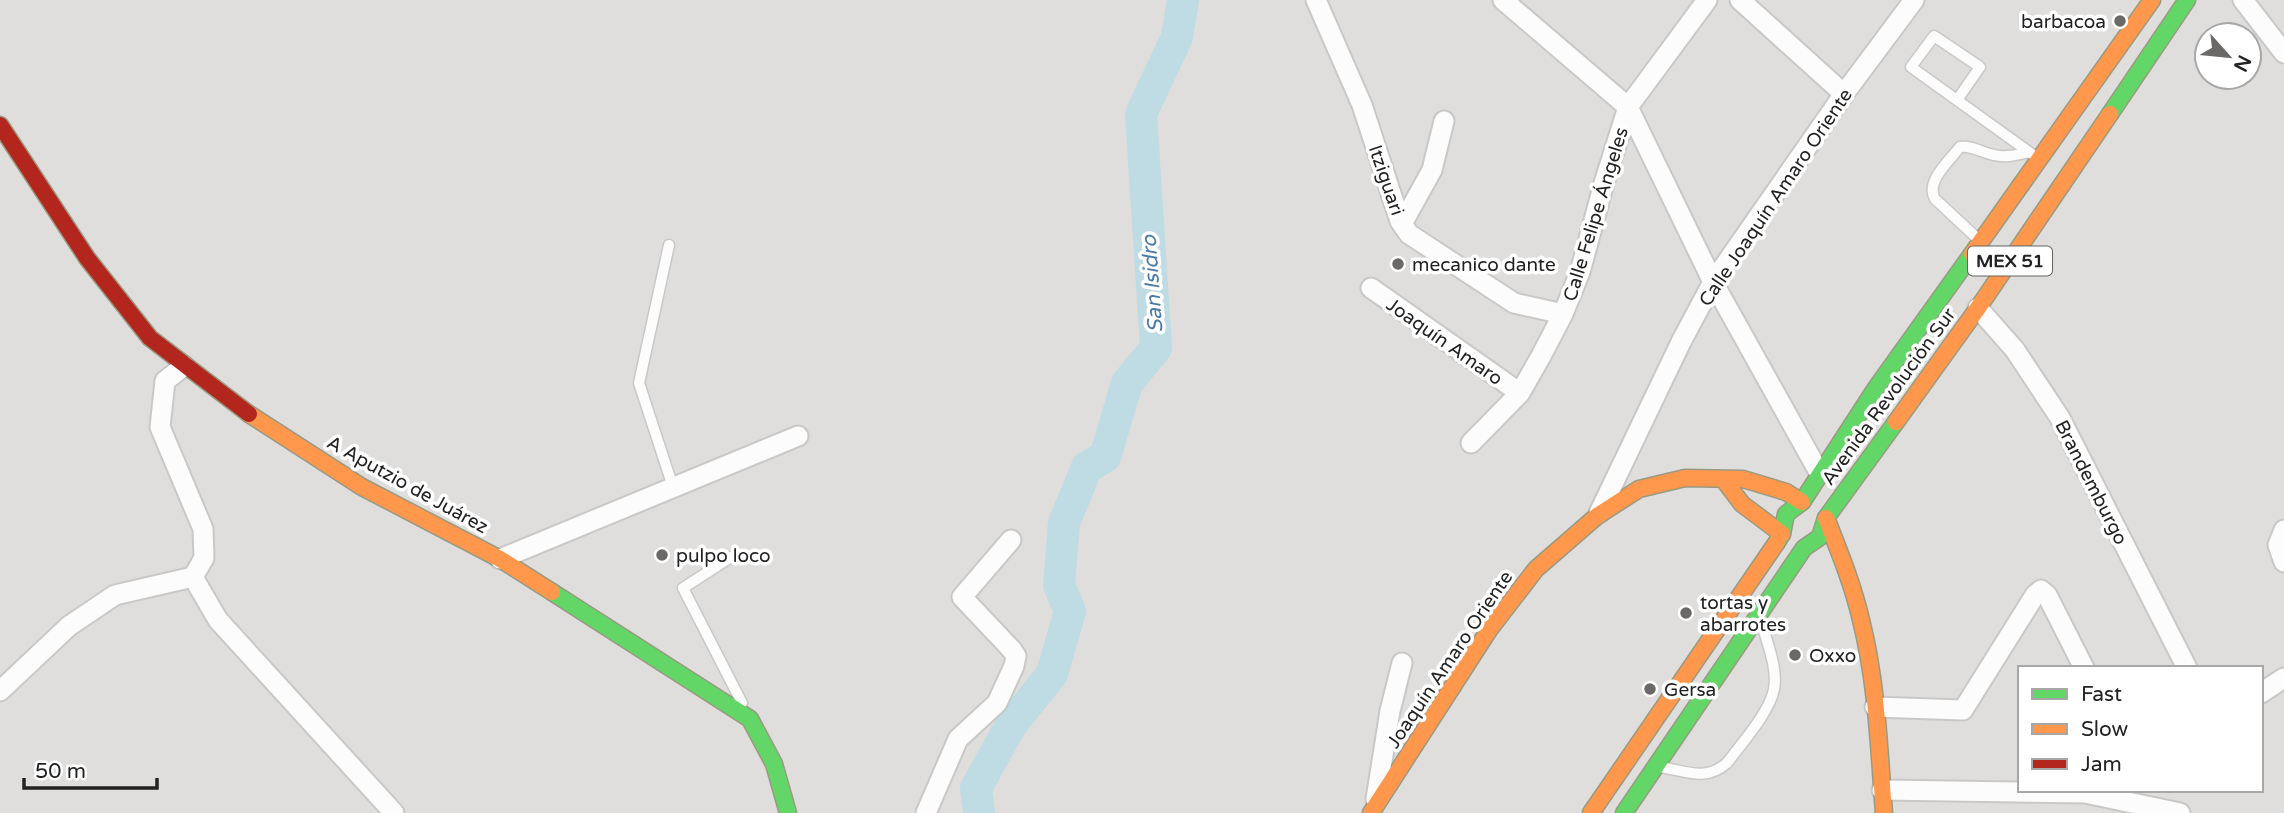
<svg xmlns="http://www.w3.org/2000/svg" width="2284" height="813" font-family="'Varela Round',sans-serif">
  <style>
    .residential { fill: #dfdedc; fill-rule: evenodd }
    .lines { fill: none; stroke-linecap: round; stroke-linejoin: round }
    .river { stroke: #bfdbe3; stroke-width: 32 }
    .lane-casing { stroke: #c9c8c7; stroke-width: 13 }
    .street-casing { stroke: #c9c8c7; stroke-width: 23 }
    .fast-casing { stroke: #999a82; stroke-width: 19 }
    .slow-casing { stroke: #999a82; stroke-width: 19 }
    .jam-casing { stroke: #999a82; stroke-width: 19 }
    .lane { stroke: #fdfcfc; stroke-width: 10 }
    .street { stroke: #fdfcfc; stroke-width: 19 }
    .fast { stroke: #63d668; stroke-width: 16 }
    .slow { stroke: #ff974d; stroke-width: 16 }
    .jam { stroke: #b3261e; stroke-width: 16 }
    .poi-dot { fill: #6a6968; stroke: #fff; stroke-width: 2.5 }
    .labels { text-anchor: middle; stroke-width: 7; stroke-linejoin: round; paint-order: stroke }
    .shield { fill: #fff; stroke: #646464; stroke-width: 2 }
    .shield-label { font-size: 18px; font-weight: bold; fill: #222 }
    .poi-label { font-size: 19px; fill: #222; stroke: #fff; text-anchor: start }
    .street-label { font-size: 19px; fill: #222; stroke: #fff }
    .water-label { font-size: 21px; font-style: italic; fill: #4a7aab; stroke: #fff }
  </style>
  <rect width="100%" height="100%" fill="#f0eeeb"/>
  <path class="residential" d="M0 0H2284V813H0ZM2207 35H2249V77H2207ZM2020 668H2261V790H2020Z"/>
  <g class="lines">
    <path class="river" d="M979 813 976 788 1011 725 1052 674 1070 611 1059 585 1064 523 1087 467 1105 457 1127 383 1156 348 1141 114 1177 37 1183 0"/>
    <defs>
      <path id="lane" d="M1957 100 1980 67 1934 36 1911 67 2036 157
        M1978 239 1935 199C1925 182 1949 161 1960 147 1972 145 1982 153 1994 155 2005 158 2017 155 2029 152
        M669 245 639 383 673 487
        M731 557 683 588 742 703
        M1660 767C1686 771 1705 782 1727 763 1741 744 1770 712 1774 689 1778 669 1767 643 1762 624"/>
      <path id="street" d="M1316 0 1362 105 1400 221 1409 234 1514 303 1563 314
        M1503 0 1628 107 1713 282 1820 474
        M1740 0 1844 94
        M2243 0 2284 53
        M1402 224 1432 170 1444 121
        M1371 288 1520 393
        M1978 308 2015 350 2060 418 2187 668
        M184 366 165 381 160 427 203 529 204 558 193 577 218 620 394 813
        M1471 443 1520 393 1541 356 1563 314 1580 272 1604 183 1628 107 1707 0
        M1599 513 1681 342 1713 282 1844 94 1914 0
        M2284 530 2278 545 2284 562
        M500 559 798 436
        M0 691 69 626 115 595 193 577
        M2261 693 2284 678
        M1875 707 1963 710 2035 595 2041 590 2047 595 2084 668
        M1882 790 2085 793 2180 813
        M1376 799 1390 711 1402 663
        M926 813 958 739 997 703 1014 666 1016 656 1012 650 962 597 1011 540"/>
      <path id="fast" d="M2110 114 2187 0
        M1777 542 1782 534 1786 514 1802 502 1876 388 1972 254
        M552 592 750 719 774 764 788 813
        M1624 813 1804 548 1820 537 1826 518 1896 422"/>
      <path id="slow" d="M1972 254 2152 0
        M249 414 362 487 500 559 552 592
        M1896 422 1978 308 2110 114
        M1723 479 1742 504 1782 534
        M1826 518C1839 551 1853 585 1861 620 1877 683 1879 749 1884 813
        M1371 813 1489 630 1536 569 1597 516 1639 489 1685 478 1743 479 1786 492 1802 502
        M1591 813 1777 542"/>
      <path id="jam" d="M0 125 87 258 150 338 249 414"/>
    </defs>
    <use href="#lane" class="lane-casing"/>
    <use href="#street" class="street-casing"/>
    <use href="#fast" class="fast-casing"/>
    <use href="#slow" class="slow-casing"/>
    <use href="#jam" class="jam-casing"/>
    <use href="#lane" class="lane"/>
    <use href="#street" class="street"/>
    <use href="#fast" class="fast"/>
    <use href="#slow" class="slow"/>
    <use href="#jam" class="jam"/>
  </g>
  <g class="poi-dot">
    <circle cx="2120" cy="21" r="7"/>
    <circle cx="1398" cy="264" r="7"/>
    <circle cx="662" cy="555" r="7"/>
    <circle cx="1686" cy="613" r="7"/>
    <circle cx="1795" cy="655" r="7"/>
    <circle cx="1650" cy="689" r="7"/>
  </g>
  <g class="labels">
    <rect class="shield" x="1968" y="246.5" width="84" height="29" rx="5"/>
    <g class="shield-label">
      <text x="2010" y="267">MEX 51</text>
    </g>
    <g class="poi-label">
      <text x="2106" y="28" text-anchor="end">barbacoa</text>
      <text x="1412" y="271">mecanico dante</text>
      <text x="676" y="562">pulpo loco</text>
      <text x="1700" y="609">tortas y<tspan x="1700" dy="22">abarrotes</tspan></text>
      <text x="1809" y="662">Oxxo</text>
      <text x="1664" y="696">Gersa</text>
    </g>
    <g class="street-label">
      <text transform="translate(1387 180) rotate(71)" y="7">Itziguari</text>
      <text transform="translate(1775 197) rotate(-56)" y="7">Calle Joaquín Amaro Oriente</text>
      <text transform="translate(1595 214) rotate(-73)" y="7">Calle Felipe Ángeles</text>
      <text transform="translate(1445 341) rotate(35)" y="7">Joaquín Amaro</text>
      <text transform="translate(1888 396) rotate(-54)" y="7">Avenida Revolución Sur</text>
      <text transform="translate(2092 482) rotate(63)" y="7">Brandemburgo</text>
      <text transform="translate(408 484) rotate(29)" y="7">A Aputzio de Juárez</text>
      <text transform="translate(1449 659) rotate(-56)" y="7">Joaquín Amaro Oriente</text>
    </g>
    <g class="water-label">
      <text transform="translate(1152 284) rotate(-94)" y="7">San Isidro</text>
    </g>
  </g>
  <rect x="2018" y="666" width="245" height="126" fill="#ffffff" stroke="#a7a7a7" stroke-width="2"/>
  <rect x="2032" y="689" width="35" height="10" fill="#63d668" stroke="#a7a7a7" stroke-width="2"/>
  <text x="2081" y="701" font-size="21" fill="#222222">Fast</text>
  <rect x="2032" y="724" width="35" height="10" fill="#ff974d" stroke="#a7a7a7" stroke-width="2"/>
  <text x="2081" y="736" font-size="21" fill="#222222">Slow</text>
  <rect x="2032" y="759" width="35" height="10" fill="#b3261e" stroke="#a7a7a7" stroke-width="2"/>
  <text x="2081" y="771" font-size="21" fill="#222222">Jam</text>
  <g transform="translate(2228 56) rotate(117)"><circle r="33" fill="#ffffff" stroke="#a7a7a7" stroke-width="2"/>
  <path d="M0-5L12 26L0 18L-12 26Z" fill="#6a6968"/>
  <text y="-10" font-size="19" font-weight="bold" text-anchor="middle" fill="#222222">N</text>
  </g>
  <path d="M24 778v10h133v-10" fill="none" stroke="#222222" stroke-width="3.5"/>
  <text x="35" y="778" font-size="21" fill="#222222" stroke="#ffffff" stroke-width="5" paint-order="stroke">50 m</text>
</svg>
